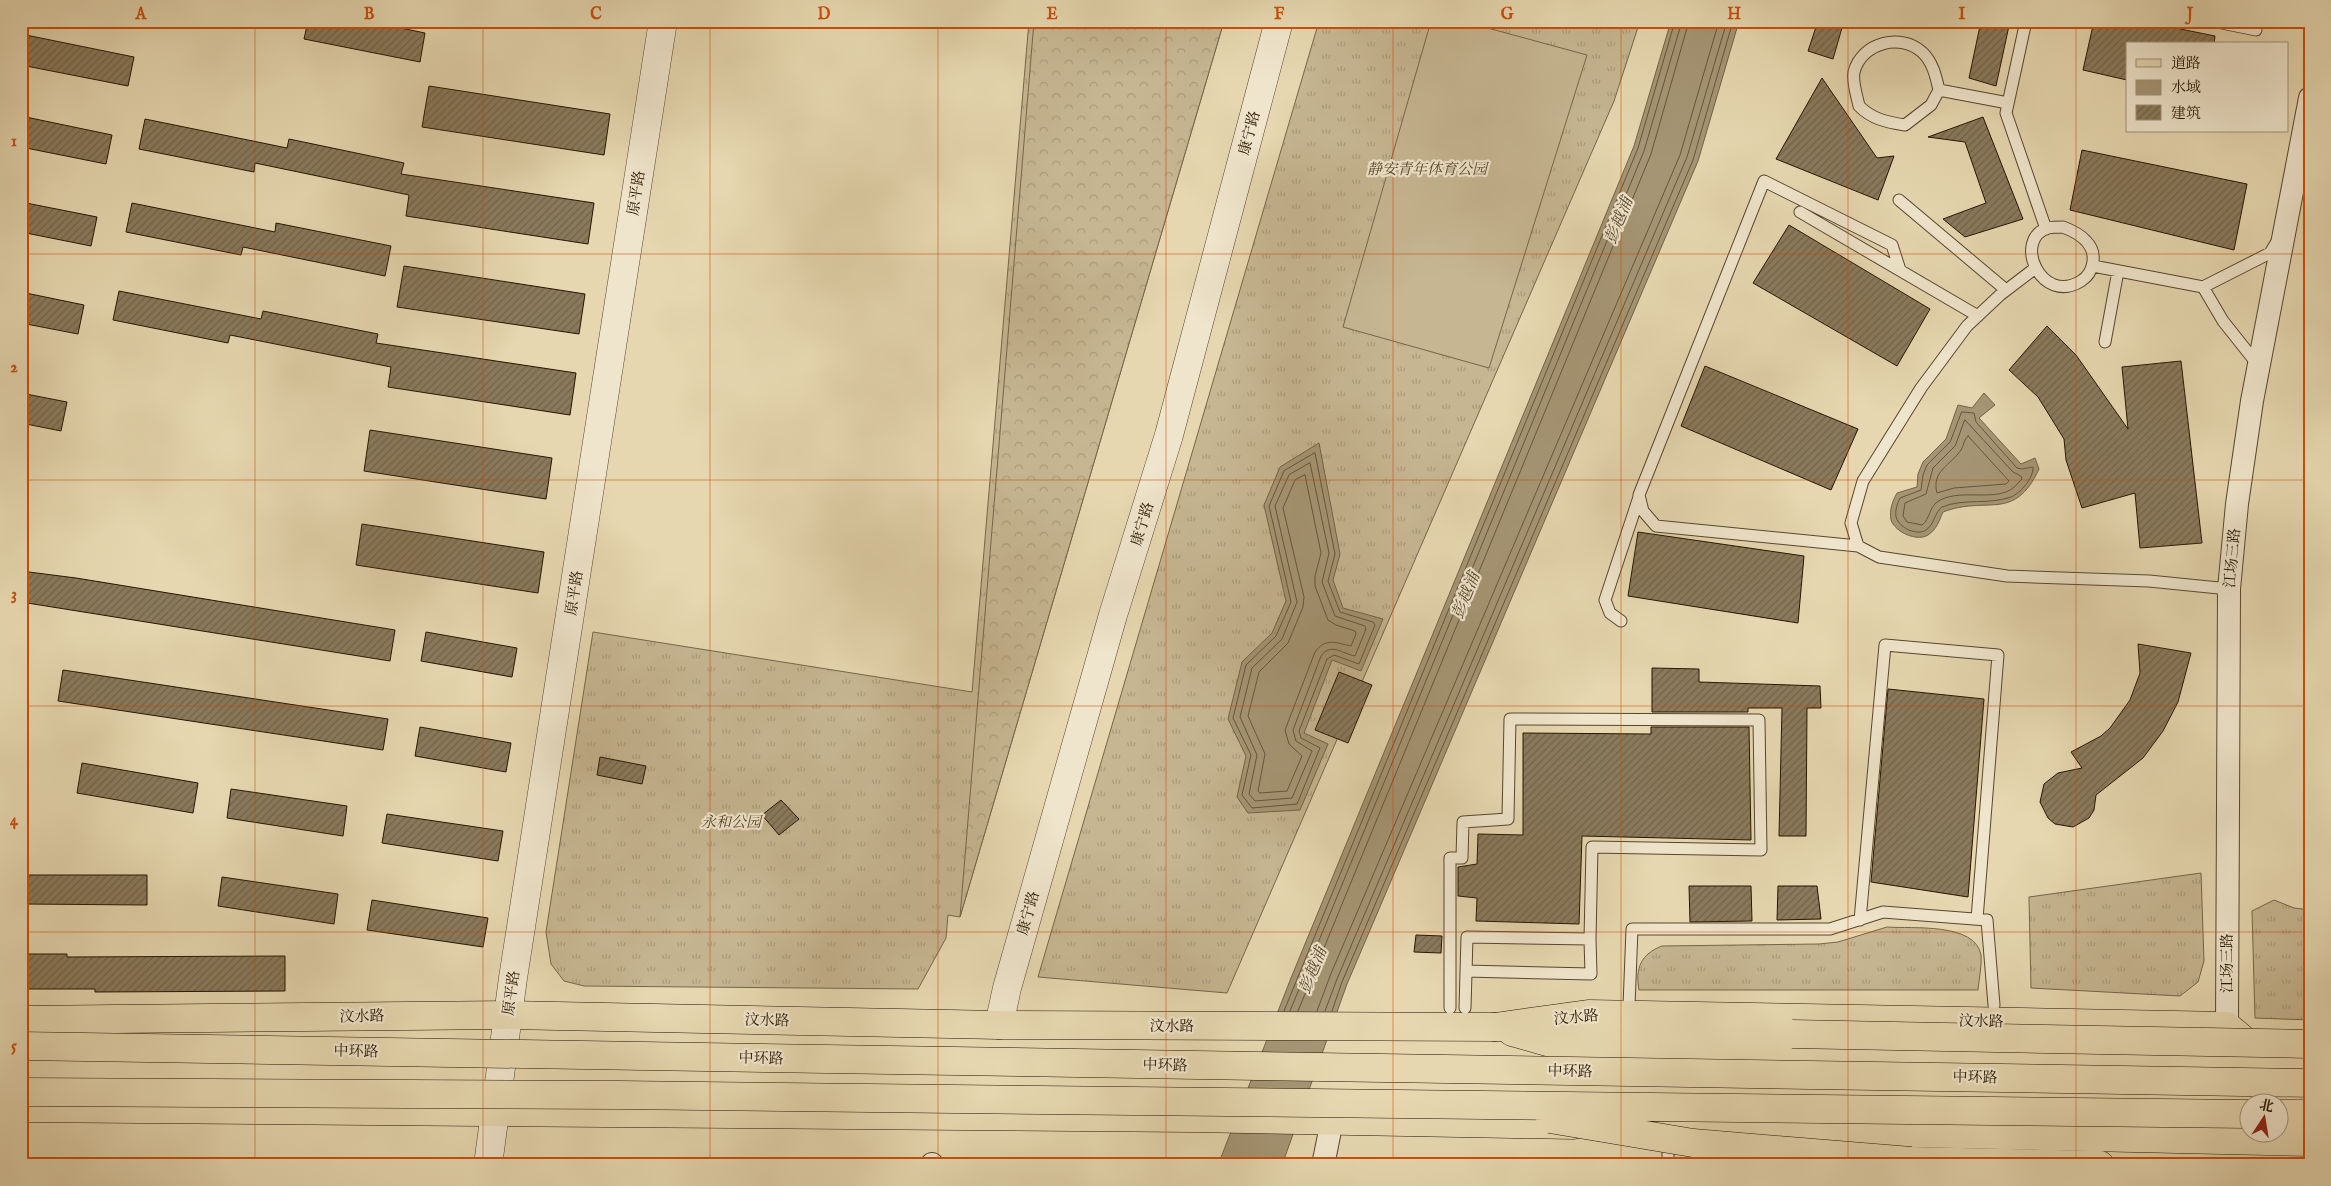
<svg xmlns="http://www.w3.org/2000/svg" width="2331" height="1186" font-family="'IM FELL English','Noto Serif SC',serif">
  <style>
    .grass { fill: url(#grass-tufts); stroke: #76664a }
    .forest { fill: url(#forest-crowns); stroke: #76664a }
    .pitch { fill: #c6b692; stroke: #76664a }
    .water { fill: #a59574; stroke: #736246 }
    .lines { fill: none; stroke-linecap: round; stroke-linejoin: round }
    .shore { stroke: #66553a; stroke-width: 1 }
    .building { fill: url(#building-hatch); stroke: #271501 }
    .service-casing { stroke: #57462d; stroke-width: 13 }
    .minor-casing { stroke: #57462d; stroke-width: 24 }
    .tertiary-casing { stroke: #57462d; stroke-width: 29 }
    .primary-casing { stroke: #271501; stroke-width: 29 }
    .trunk-casing { stroke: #271501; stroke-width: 29 }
    .service { stroke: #efe5cc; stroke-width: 11 }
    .minor { stroke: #efe5cc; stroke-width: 22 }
    .tertiary { stroke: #efe5cc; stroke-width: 28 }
    .primary { stroke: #e6d7b0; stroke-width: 28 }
    .trunk { stroke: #e6d7b0; stroke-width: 28 }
    .trunk-bridge-casing { stroke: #271501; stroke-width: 29; stroke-linecap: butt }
    .trunk-bridge { stroke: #e6d7b0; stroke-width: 28 }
    .grid { fill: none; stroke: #cb4f0a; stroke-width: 1; stroke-opacity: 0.55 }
    .labels { text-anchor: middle; stroke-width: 4.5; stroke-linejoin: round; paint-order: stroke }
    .street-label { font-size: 15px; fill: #271501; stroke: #efe5cc }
    .park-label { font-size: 15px; font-style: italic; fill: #57452c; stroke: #efe5cc }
    .water-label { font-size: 16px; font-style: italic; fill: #59482f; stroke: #efe5cc }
    .neatline { fill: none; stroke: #cb4f0a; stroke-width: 2 }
    .grid-label { font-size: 16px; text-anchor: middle; font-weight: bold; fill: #cb4f0a }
  </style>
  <defs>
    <pattern id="grass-tufts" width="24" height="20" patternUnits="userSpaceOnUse" patternTransform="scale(1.25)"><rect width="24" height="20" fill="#c6b692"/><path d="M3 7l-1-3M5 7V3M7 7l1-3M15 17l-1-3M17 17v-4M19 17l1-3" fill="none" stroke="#aa9c7c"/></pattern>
    <pattern id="forest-crowns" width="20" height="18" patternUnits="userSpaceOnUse" patternTransform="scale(1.25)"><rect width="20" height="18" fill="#c6b692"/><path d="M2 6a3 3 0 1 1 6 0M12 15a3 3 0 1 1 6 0" fill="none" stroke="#aa9c7c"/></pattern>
    <pattern id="building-hatch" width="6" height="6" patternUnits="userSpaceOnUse" patternTransform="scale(1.25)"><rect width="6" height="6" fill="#8a7a5c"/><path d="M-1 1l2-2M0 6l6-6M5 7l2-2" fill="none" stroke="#71634a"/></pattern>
  </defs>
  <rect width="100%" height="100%" fill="#e6d7b0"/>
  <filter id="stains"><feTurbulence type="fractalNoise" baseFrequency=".004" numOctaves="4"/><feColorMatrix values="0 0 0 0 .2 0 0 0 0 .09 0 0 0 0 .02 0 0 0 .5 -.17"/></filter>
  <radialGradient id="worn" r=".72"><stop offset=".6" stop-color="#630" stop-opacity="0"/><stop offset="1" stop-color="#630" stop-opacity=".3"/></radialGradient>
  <path class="grass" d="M1029 21H1224L960 917 948 915 946 938 918 989 584 986 564 981 551 964 546 932 593 632 972 692Z
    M1319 21H1640L1614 101 1227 993 1038 977Z
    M2201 873 2204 961 2198 982 2180 996 2031 988 2029 897Z
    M2274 900 2294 908 2310 910V1020L2255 1018 2252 911Z
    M1887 927C1912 929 1975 922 1981 955 1982 965 1979 979 1978 990H1639C1635 968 1641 954 1662 946L1819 944 1838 942Z"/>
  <path class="forest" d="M1034 21H1224L960 917Z"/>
  <path class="pitch" d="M1431 21H1462L1587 55 1489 368 1343 327Z"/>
  <path class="water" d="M1671 21H1739L1698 161 1347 984 1282 1165H1218L1291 978 1634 146Z
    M1984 393 1995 405 1979 418 2021 464 2035 458 2039 469C2014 523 1987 495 1943 512 1939 521 1937 529 1928 535 1917 542 1895 532 1891 520 1889 510 1893 500 1897 493L1917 487 1918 474 1923 462 1946 439 1958 405 1972 408Z
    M1319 443 1340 554 1333 580 1343 608 1383 619 1361 671 1332 660 1304 733 1328 744 1300 810 1248 813 1237 797 1246 756 1228 719 1242 662 1272 633 1286 601 1264 505 1280 467Z"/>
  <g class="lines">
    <path class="shore" d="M1962 412 1974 413 1976 422 2017 468 2022 469 2033 467C2034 477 2021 493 2011 497 1989 505 1964 498 1942 507 1934 513 1935 524 1926 530 1917 536 1899 528 1896 517 1895 511 1897 504 1900 498L1921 490 1923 475 1927 465 1950 442Z
      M1965 420 2013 472 2021 476 2022 479C2018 483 2014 488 2010 490 1992 501 1957 488 1937 502 1929 508 1930 519 1922 525L1907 522 1903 516 1905 503 1926 494 1933 468 1955 446Z
      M1968 436 2009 481 2006 484 1954 488 1937 493C1931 471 1951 465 1961 450 1964 445 1964 439 1968 436Z
      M1315 453 1335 554 1328 581 1340 612 1373 622 1375 625 1359 664 1334 655 1327 659 1299 731 1301 738 1320 748 1297 804 1252 808 1242 795 1251 755 1233 718 1246 665 1276 636 1291 602 1269 506 1284 471Z
      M1310 463 1329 553 1322 582 1335 616 1365 626 1366 629 1355 656C1343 654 1331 642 1321 656L1293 730 1296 741 1312 751 1292 798 1255 801 1249 794 1257 755 1240 717 1252 668 1282 639 1297 602 1275 506 1289 475Z
      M1305 475 1321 553 1315 576V586L1328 620 1336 625 1355 631 1356 634 1351 646C1336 643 1326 637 1315 652L1285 730 1289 744 1302 756 1287 791 1260 793 1258 791 1265 754 1248 716 1259 672 1288 643 1303 607 1304 597 1283 508 1295 480Z
      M1284 1011 1638 148 1675 21
      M1290 1011 1644 151 1682 21
      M1298 1011 1651 154 1689 21
      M1317 1011 1330 976 1680 155 1719 21
      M1325 1011 1337 979 1687 157 1727 21
      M1332 1011 1342 982 1693 160 1733 21"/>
  </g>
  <path class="building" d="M308 21H367L425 33 420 62 304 39Z
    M1818 21H1844L1833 59 1808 51Z
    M1981 21H2010L1996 86 1969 78Z
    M2094 21H2141L2215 36 2214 44H2127V80L2083 70Z
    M21 34 134 57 128 86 21 65Z
    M1822 78 1877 158 1894 156 1878 200 1776 159Z
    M429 86 610 114 604 155 422 127Z
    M21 116 112 135 106 164 21 147Z
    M1983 117 2023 219 1965 237 1943 219 1986 203 1965 142 1928 137Z
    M145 119 287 148 289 139 404 163 401 174 594 203 588 244 406 216 409 195 255 163 254 172 139 149Z
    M2082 150 2247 184 2234 250 2070 210Z
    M21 202 97 217 91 246 21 232Z
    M132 203 275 232 276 223 391 246 385 276 243 247 241 255 126 232Z
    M1789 225 1930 309 1897 366 1753 283Z
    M404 266 585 294 579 334 397 307Z
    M119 291 261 319 263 311 378 334 376 343 576 373 570 415 388 387 391 367 230 335 228 343 113 320Z
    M21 292 84 305 78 334 21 323Z
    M2047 326 2076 355 2128 429 2122 367 2181 361 2202 543 2140 548 2135 493 2082 508 2066 460 2064 439 2038 397 2009 370Z
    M1705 366 1858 429 1831 490 1681 426Z
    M21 393 67 402 61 431 21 423Z
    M370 430 552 458 546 499 364 471Z
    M362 524 544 552 538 593 356 565Z
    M1638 532 1804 556 1798 623 1628 596Z
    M21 571 76 578 395 630 390 661 21 602Z
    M426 632 517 648 512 677 421 661Z
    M2138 644 2191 653 2178 702 2163 731 2143 758 2096 795 2094 810 2089 818 2073 827 2055 824 2048 818 2040 802 2044 784 2058 773 2082 768 2071 752 2101 736 2110 728 2130 700 2140 673Z
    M1652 668 1699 669V682L1820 686 1821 708H1807L1806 836H1779L1782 708H1748V712H1652Z
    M63 670 388 719 383 750 58 701Z
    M1339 672 1372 685 1348 743 1315 730Z
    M1888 689 1984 699 1968 897 1871 882Z
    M420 727 511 743 506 772 415 756Z
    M1651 727H1749L1751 840 1582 836 1579 924 1476 921 1477 898 1458 896V867L1477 864 1478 834 1523 835V733L1651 734Z
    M600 757 646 766 642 784 597 775Z
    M82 763 198 783 193 813 77 793Z
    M231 789 347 806 343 836 227 818Z
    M781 800 799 819 779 835 762 815Z
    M387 814 503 831 498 861 382 843Z
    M22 875H147V905L22 904Z
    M222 877 338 894 334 924 218 906Z
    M1689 886H1751L1752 921 1690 922Z
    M1778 886H1817L1821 919 1777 920Z
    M372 900 488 918 483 947 367 930Z
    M1416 935 1442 936 1441 953 1414 952Z
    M21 954H67V957L285 956V991L95 992V989H21Z"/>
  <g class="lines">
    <defs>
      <path id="service" d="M2026 21 2006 113 2046 229
        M2212 21 2256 30
        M1939 90 1931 105 1905 125C1886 122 1872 119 1859 106 1857 96 1852 82 1854 72 1862 42 1901 33 1922 52 1933 62 1936 77 1939 90L2008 103
        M1899 200 2006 290
        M1800 212 1978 316
        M2063 227C2071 230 2080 234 2086 241 2098 253 2094 273 2081 281 2041 306 2012 239 2048 228 2053 227 2058 227 2063 227Z
        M2093 266 2203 287
        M2034 269 2000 295 1967 326 1921 388 1863 481 1851 523 1858 546 1879 557 2007 576 2149 581 2229 589
        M2105 342 2118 271
        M2258 365 2223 321 2203 287 2270 253 2276 243
        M1858 546 1656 526 1643 511 1639 495 1764 181 1892 245 1900 270
        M1621 621 1610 613 1605 600 1639 497
        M1860 920 1885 645 1998 655 1977 919
        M1466 971 1591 974 1590 939
        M1629 1006 1632 929H1830L1883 912 1987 920 1994 1005
        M1450 1008V858H1462L1463 822 1508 819 1510 719 1759 720 1761 850 1592 847 1590 939 1467 937 1465 1008
        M1668 1139V1165"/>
      <path id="minor" d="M2227 1026 2229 589 2237 504 2252 401 2310 98
        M932 1165V1164
        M1323 1165 1332 1121"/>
      <path id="tertiary" d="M999 1025 1007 988 1113 615 1169 435 1279 21
        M488 1165 513 978 663 21"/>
      <path id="primary" d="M21 1020 508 1015 999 1025 1495 1027 1588 1014 2227 1026 2264 1057 2310 1059
        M1512 1032 1576 1050 2264 1057
        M21 1108 1191 1118 1573 1125
        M1646 1127 2310 1142"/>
      <path id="trunk" d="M1495 1027 1792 1034
        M2278 1114H2310
        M1911 1161 2100 1165"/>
    </defs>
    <use href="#service" class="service-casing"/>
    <use href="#minor" class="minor-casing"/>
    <use href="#tertiary" class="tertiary-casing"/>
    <use href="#primary" class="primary-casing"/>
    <use href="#trunk" class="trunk-casing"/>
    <use href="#service" class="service"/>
    <use href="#minor" class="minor"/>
    <use href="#tertiary" class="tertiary"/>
    <use href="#primary" class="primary"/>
    <use href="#trunk" class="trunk"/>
    <defs>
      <path id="trunk-bridge" d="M1792 1034 2310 1044
        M21 1046 2310 1083
        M21 1092 619 1095 2248 1114
        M1550 1119 1693 1143 1911 1161"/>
    </defs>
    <use href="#trunk-bridge" class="trunk-bridge-casing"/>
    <use href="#trunk-bridge" class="trunk-bridge"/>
  </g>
  <path class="grid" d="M255 21V1165M483 21V1165M710 21V1165M938 21V1165M1166 21V1165M1393 21V1165M1621 21V1165M1848 21V1165M2076 21V1165M21 254H2310M21 480H2310M21 706H2310M21 932H2310"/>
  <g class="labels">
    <g class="street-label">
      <text transform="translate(1249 133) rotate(-75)" y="5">康宁路</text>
      <text transform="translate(636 193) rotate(-81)" y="5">原平路</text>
      <text transform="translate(1142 524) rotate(-73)" y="5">康宁路</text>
      <text transform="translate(2232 558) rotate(-85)" y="5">江场三路</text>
      <text transform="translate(574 593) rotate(-81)" y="5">原平路</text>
      <text transform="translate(1028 913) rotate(-74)" y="5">康宁路</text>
      <text transform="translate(2227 963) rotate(-90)" y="5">江场三路</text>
      <text transform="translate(511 993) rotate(-82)" y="5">原平路</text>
      <text transform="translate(362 1016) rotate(-1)" y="5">汶水路</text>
      <text transform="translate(1576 1017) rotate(-5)" y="5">汶水路</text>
      <text transform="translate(767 1020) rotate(1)" y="5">汶水路</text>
      <text transform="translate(1981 1021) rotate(1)" y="5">汶水路</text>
      <text x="1172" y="1031">汶水路</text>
      <text transform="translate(356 1051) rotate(1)" y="5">中环路</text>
      <text transform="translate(761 1058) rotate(1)" y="5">中环路</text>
      <text transform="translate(1165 1065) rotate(1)" y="5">中环路</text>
      <text transform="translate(1570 1071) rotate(1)" y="5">中环路</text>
      <text transform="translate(1975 1077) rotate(1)" y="5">中环路</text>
    </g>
    <g class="park-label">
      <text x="1427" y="174">静安青年体育公园</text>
      <text x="731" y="827">永和公园</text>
    </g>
    <g class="water-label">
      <text transform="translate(1618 220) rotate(-68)" y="6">彭越浦</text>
      <text transform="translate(1465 595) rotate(-68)" y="6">彭越浦</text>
      <text transform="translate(1312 970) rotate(-68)" y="6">彭越浦</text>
    </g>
  </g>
  <rect width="2331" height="1186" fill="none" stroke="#e6d7b0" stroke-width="55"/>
  <rect x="2126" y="42" width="162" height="90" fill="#efe5cc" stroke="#9f927b"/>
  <rect x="2136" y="59" width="25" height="8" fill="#e6d7b0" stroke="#9f927b"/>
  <text x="2171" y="68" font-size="15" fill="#271501">道路</text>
  <rect x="2136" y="80" width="25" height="15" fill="#a59574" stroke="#9f927b"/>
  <text x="2171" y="92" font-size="15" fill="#271501">水域</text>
  <rect x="2136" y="105" width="25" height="15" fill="url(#building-hatch)" stroke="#9f927b"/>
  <text x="2171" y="118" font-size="15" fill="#271501">建筑</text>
  <g transform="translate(2264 1118) rotate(12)"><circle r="24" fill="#efe5cc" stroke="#9f927b"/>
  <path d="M0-4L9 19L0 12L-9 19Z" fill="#8f2418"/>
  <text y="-8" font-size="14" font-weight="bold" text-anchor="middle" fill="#271501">北</text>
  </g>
  <rect x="28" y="28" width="2276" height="1130" class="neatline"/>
  <g class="grid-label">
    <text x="141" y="19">A</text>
    <text x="369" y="19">B</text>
    <text x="596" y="19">C</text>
    <text x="824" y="19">D</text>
    <text x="1052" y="19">E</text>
    <text x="1279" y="19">F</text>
    <text x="1507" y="19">G</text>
    <text x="1734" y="19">H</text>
    <text x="1962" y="19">I</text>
    <text x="2190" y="19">J</text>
    <text x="14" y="146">1</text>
    <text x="14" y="372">2</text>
    <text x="14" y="599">3</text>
    <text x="14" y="825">4</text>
    <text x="14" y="1051">5</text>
  </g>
  <rect width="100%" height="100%" filter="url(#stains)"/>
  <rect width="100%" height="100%" fill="url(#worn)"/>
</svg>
